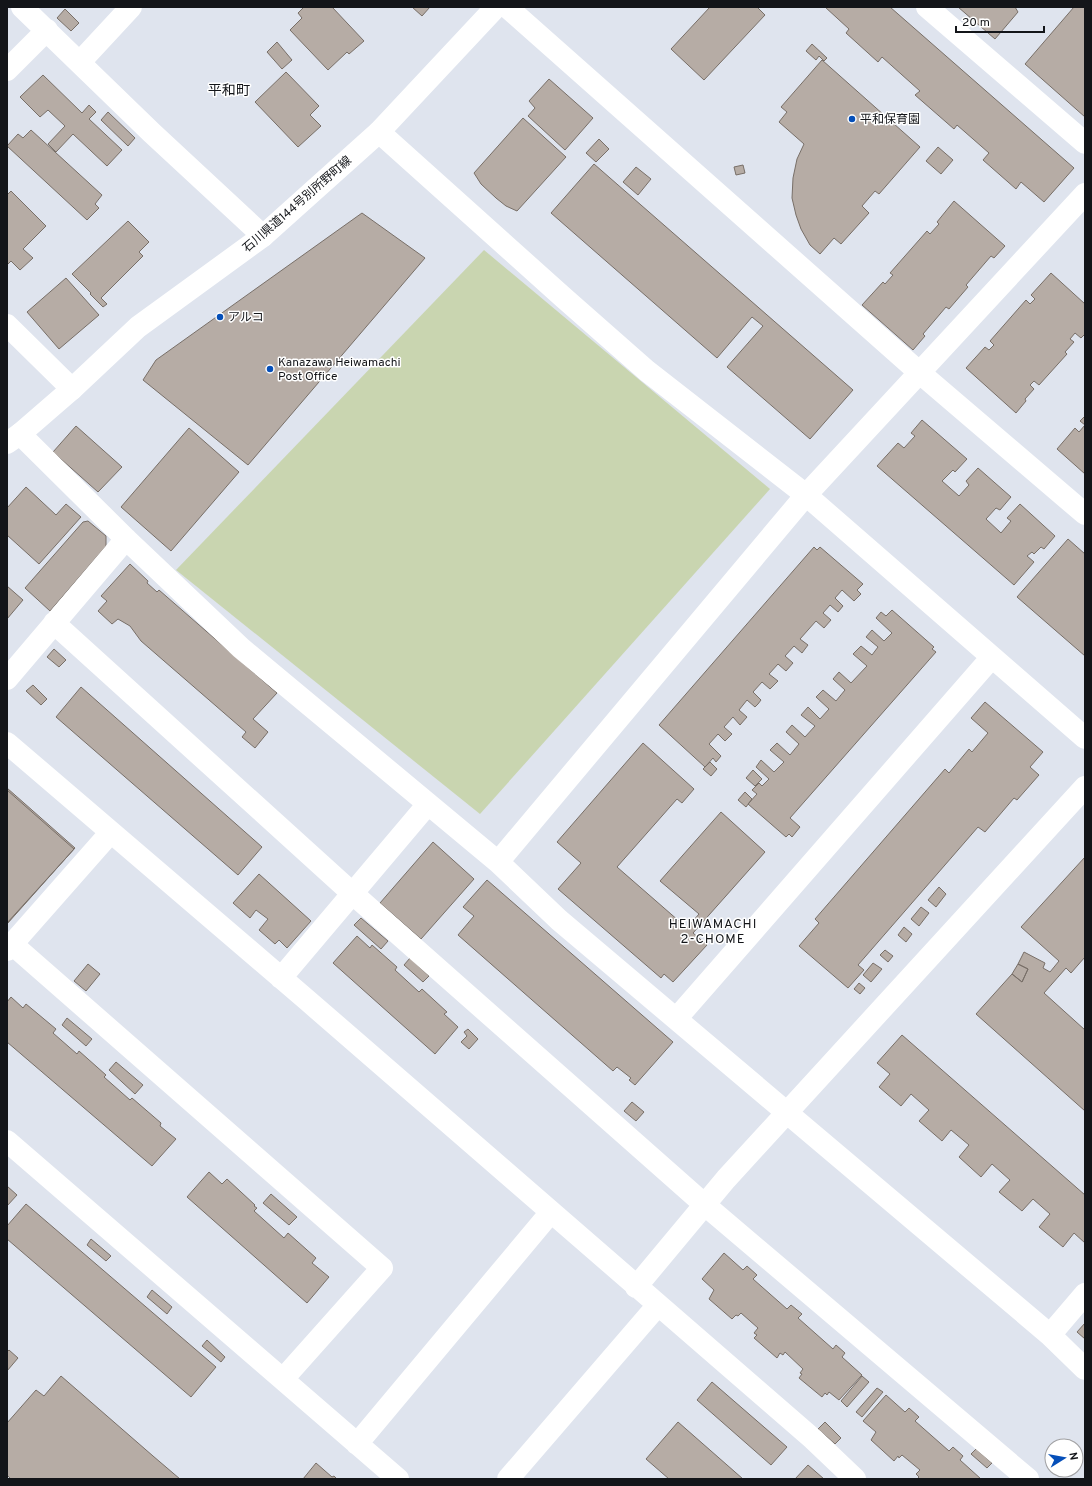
<svg xmlns="http://www.w3.org/2000/svg" width="1092" height="1486" font-family="Overpass,'Noto Sans JP',sans-serif">
  <style>
    .green { fill: #c9d5b0 }
    .building { fill: #b6aca5; stroke: #786f68 }
    .lines { fill: none; stroke-linecap: round; stroke-linejoin: round }
    .minor { stroke: #fff; stroke-width: 22 }
    .secondary { stroke: #fff; stroke-width: 22 }
    .poi-dot { fill: #054fb9; stroke: #fff; stroke-width: 1.5 }
    .labels { text-anchor: middle; stroke-width: 3; stroke-linejoin: round; paint-order: stroke }
    .poi-label { font-size: 12px; fill: #131519; stroke: #fff; text-anchor: start }
    .street-label { font-size: 12px; fill: #131519; stroke: #fff }
    .neighbourhood-label { font-size: 13px; letter-spacing: 1px; fill: #131519; stroke: #fff }
    .quarter-label { font-size: 14px; fill: #131519; stroke: #fff }
  </style>
  <rect width="100%" height="100%" fill="#dfe4ee"/>
  <path class="green" d="M484 250 770 489 480 814 176 570Z"/>
  <path class="building" d="M304 7H332L364 41 349 54 347 52 328 70 290 30 302 18 298 13Z
    M412 7H430L422 16Z
    M710 7H757L765 15 704 80 671 49Z
    M825 7H890L1074 168 1044 202 1021 182 1016 189 983 160 989 153 957 125 954 129 915 95 920 91 882 57 878 62 846 33 849 29Z
    M958 7H1015L1018 12 995 39Z
    M1074 7H1085V117L1025 64Z
    M65 9 79 23 71 31 57 18Z
    M277 42 292 60 282 69 267 52Z
    M812 44 827 58 824 61 819 56 816 60 806 51Z
    M822 60 920 147 879 194 875 191 862 206 869 213 841 244 834 238 820 254 810 245 801 229 796 215 792 198 793 178 797 159 804 144 779 122 787 112 781 107Z
    M286 72 319 106 310 115 321 126 298 147 255 102Z
    M43 75 82 113 89 105 96 112 89 119 122 150 107 166 73 134 56 152 48 144 65 126 48 110 40 117 20 97Z
    M549 79 593 118 565 150 528 116 535 108 529 101Z
    M108 112 135 138 128 146 101 120Z
    M523 118 566 157 517 211 506 206 496 198 481 184 474 173Z
    M31 130 102 195 95 204 99 208 87 220 7 146 18 134 23 138Z
    M599 139 609 149 596 162 586 153Z
    M938 147 953 160 941 174 926 161Z
    M594 164 853 390 810 439 727 367 763 326 752 317 717 358 551 213Z
    M743 165 745 173 736 175 734 167Z
    M636 167 651 179 638 195 623 182Z
    M11 191 46 226 23 249 33 258 20 270 11 261 7 265V195Z
    M954 201 1005 246 994 258 991 256 966 285 968 287 949 309 946 307 923 334 925 336 913 350 862 305 883 282 885 284 893 275 890 273 927 231 930 234 939 224 937 222Z
    M362 213 425 258 248 465 143 380 156 360Z
    M128 221 149 242 139 252 143 256 101 298 107 304 103 307 90 294 91 293 72 274Z
    M1051 273 1085 304V334L1081 338 1075 333 1070 339 1074 342 1065 352 1067 354 1039 385 1034 381 1030 385 1034 389 1025 399 1026 401 1016 413 966 368 985 347 989 350 994 345 990 341 1026 300 1030 304 1035 299 1031 295Z
    M66 278 99 315 59 349 27 312Z
    M1085 416V474L1057 449 1075 428 1079 432 1085 425 1080 421Z
    M922 420 967 459 955 472 953 470 942 481 959 496 969 485 966 481 978 468 1011 497 1000 510 996 508 986 519 1001 533 1011 521 1007 518 1020 504 1055 536 1044 549 1041 547 1034 554 1032 552 1027 556 1034 562 1014 585 877 466 898 443 904 448 915 436 911 433Z
    M76 426 122 467 98 492 53 452Z
    M189 428 239 472 171 551 121 507Z
    M26 487 56 515 66 504 81 517 39 564 7 535V508Z
    M88 521 106 536V546L50 611 25 588 83 522Z
    M1068 539 1085 554V656L1017 597Z
    M814 547 817 550 820 547 863 584 857 590 861 594 854 601 842 590 835 598 843 606 838 612 830 605 823 613 831 620 824 628 816 621 800 639 808 645 802 653 794 646 785 656 793 663 786 671 778 664 769 674 778 681 770 689 762 682 753 692 761 700 758 704 755 707 747 700 739 710 747 717 740 725 733 717 724 727 732 734 725 741 718 734 709 744 721 756 716 762 713 758 705 767 659 725Z
    M130 564 148 581 147 583 157 592 159 590 277 693 253 719 268 732 255 748 242 737 246 732 141 641 130 626 118 619 112 624 98 611 107 601 101 596Z
    M7 586 23 600 7 619Z
    M892 610 934 647 932 649 936 652 790 818 800 827 792 837 789 834 786 837 748 804 757 794 752 790 759 783 762 786 769 779 756 767 761 760 774 772 784 762 770 750 777 743 790 755 799 744 786 732 792 725 805 737 815 726 801 715 808 707 820 719 829 709 816 697 823 690 836 701 845 690 833 679 839 672 851 683 867 666 853 654 861 646 872 655 878 647 866 637 872 630 884 641 892 633 876 618 881 612 886 616Z
    M54 649 66 660 59 667 47 657Z
    M33 685 47 699 41 705 26 691Z
    M81 687 262 847 238 875 56 717Z
    M985 702 1043 752 1030 767 1039 775 1017 800 1014 798 985 832 978 827 858 965 864 970 848 988 799 946 819 923 815 919 945 769 949 773 969 749 972 752 988 733 971 718Z
    M643 743 694 789 682 803 677 799 617 867 687 928 699 914 660 881 721 812 765 852 693 933 707 945 673 982 664 974 661 978 558 889 581 863 557 842Z
    M710 762 717 769 711 776 703 769Z
    M753 770 762 779 755 786 746 778Z
    M7 788 75 848 7 923Z
    M7 790 74 849 7 924Z
    M745 792 752 799 746 807 738 800Z
    M433 842 474 879 421 939 380 903Z
    M1085 857V957L1071 973 1066 968 1044 993 1085 1030V1111L976 1014 1012 974 1022 982 1028 969 1018 964 1024 952 1045 963 1043 968 1050 972 1059 961 1021 927Z
    M259 874 311 921 287 948 279 940 275 944 259 930 268 919 256 910 250 918 233 903Z
    M487 880 673 1042 635 1085 629 1080 631 1078 617 1067 613 1071 458 935 474 916 463 907Z
    M939 887 946 894 936 907 928 900Z
    M921 907 929 913 919 926 911 919Z
    M361 918 388 941 381 949 354 925Z
    M904 927 912 934 906 942 898 935Z
    M357 936 370 948 372 945 397 967 395 970 419 992 422 989 447 1012 444 1014 458 1027 435 1054 333 963Z
    M885 950 893 956 888 962 880 955Z
    M410 958 429 976 423 982 404 965Z
    M873 963 882 969 871 982 863 975Z
    M88 964 100 974 86 991 74 981Z
    M1018 964 1028 969 1022 982 1012 974Z
    M859 983 865 988 860 994 854 989Z
    M11 997 23 1008 26 1004 56 1029 53 1033 77 1054 79 1051 106 1075 104 1077 130 1100 132 1098 161 1123 160 1126 176 1139 152 1166 7 1042V1002Z
    M67 1018 92 1039 86 1046 62 1025Z
    M468 1029 478 1039 469 1049 461 1042 467 1036 464 1032Z
    M902 1035 1085 1195V1243L1074 1233 1063 1247 1039 1227 1050 1214 1033 1199 1022 1211 999 1192 1010 1180 992 1164 981 1177 959 1157 969 1145 951 1130 942 1141 919 1121 929 1110 911 1094 901 1106 879 1087 890 1074 877 1063Z
    M116 1062 143 1085 135 1094 109 1070Z
    M632 1102 644 1112 636 1121 624 1111Z
    M209 1172 222 1184 227 1179 255 1205 254 1206 257 1208 254 1211 284 1238 288 1233 316 1258 312 1263 329 1277 307 1303 187 1197Z
    M7 1186 17 1195 7 1206Z
    M271 1194 297 1217 289 1225 263 1203Z
    M26 1204 216 1367 191 1397 7 1239V1226Z
    M91 1239 111 1256 106 1261 87 1245Z
    M724 1253 743 1270 747 1266 757 1275 753 1279 787 1309 791 1305 802 1314 798 1318 833 1349 836 1345 845 1353 842 1357 862 1375 839 1400 829 1392 827 1395 825 1393 822 1397 799 1378 802 1374 800 1373 803 1369 785 1352 783 1355 780 1353 777 1358 754 1338 757 1335 754 1333 758 1328 741 1313 738 1316 736 1315 732 1319 709 1299 714 1290 702 1279Z
    M152 1290 172 1307 167 1314 147 1297Z
    M1085 1323V1339L1077 1332Z
    M207 1340 225 1357 221 1362 202 1346Z
    M9 1350 18 1358 7 1371V1352Z
    M61 1376 153 1456 180 1479H11L7 1475V1423L36 1390 44 1396Z
    M862 1376 869 1382 847 1407 841 1401Z
    M712 1382 787 1447 771 1465 697 1400Z
    M877 1388 883 1392 862 1417 856 1412Z
    M886 1395 905 1412 909 1408 919 1417 915 1421 949 1451 953 1447 963 1456 960 1460 981 1479H917L919 1477 916 1474 920 1470 902 1455 899 1458 898 1456 894 1461 871 1440 876 1432 863 1421Z
    M678 1422 743 1479H669L646 1459Z
    M825 1422 841 1438 835 1444 818 1429Z
    M976 1449 992 1463 987 1468 971 1454Z
    M316 1463 332 1477 334 1476 337 1479H303Z
    M808 1465 824 1479H795Z"/>
  <g class="lines">
    <path class="minor" d="M22 7 152 133 263 236
      M507 7 920 373 1085 514
      M927 7 1085 143
      M80 62 131 7
      M7 70 47 30
      M379 132 564 298 647 371 806 495 1085 738
      M7 325 72 389
      M20 434 126 539 241 648 498 862 559 920 1050 1335 1085 1369
      M54 623 352 893 705 1205 1028 1479
      M7 679 126 539
      M7 743 307 1000 813 1439 855 1479
      M498 862 806 495 1085 194
      M12 944 382 1268 283 1379
      M7 950 111 832
      M281 978 428 804
      M676 1019 992 657
      M7 1141 398 1479
      M636 1287 726 1179 1085 787
      M1050 1335 1085 1294
      M357 1444 551 1212
      M508 1479 658 1305"/>
    <path class="secondary" d="M7 443 20 434 72 389 138 327 263 236 379 132 496 7"/>
  </g>
  <g class="poi-dot">
    <circle cx="852" cy="119" r="4"/>
    <circle cx="220" cy="317" r="4"/>
    <circle cx="270" cy="369" r="4"/>
  </g>
  <g class="labels">
    <g class="poi-label">
      <text x="860" y="123">平和保育園</text>
      <text x="228" y="321">アルコ</text>
      <text x="278" y="366">Kanazawa Heiwamachi<tspan x="278" dy="14">Post Office</tspan></text>
    </g>
    <g class="street-label">
      <text transform="translate(297 204) rotate(-41)" y="4">石川県道144号別所野町線</text>
    </g>
    <g class="neighbourhood-label">
      <text x="713" y="928">HEIWAMACHI<tspan x="713" dy="15">2-CHOME</tspan></text>
    </g>
    <g class="quarter-label">
      <text x="229" y="95">平和町</text>
    </g>
  </g>
  <rect width="1092" height="1486" fill="none" stroke="#131519" stroke-width="16"/>
  <g transform="translate(1064 1458) rotate(79)"><circle r="19" fill="#ffffff" stroke="#a1a1a3"/>
  <path d="M0-3L7 15L0 10L-7 15Z" fill="#054fb9"/>
  <text y="-6" font-size="11" font-weight="bold" text-anchor="middle" fill="#131519">N</text>
  </g>
  <path d="M956 26v6h88v-6" fill="none" stroke="#131519" stroke-width="2"/>
  <text x="962" y="26" font-size="12" fill="#131519" stroke="#ffffff" stroke-width="3" paint-order="stroke">20 m</text>
</svg>
